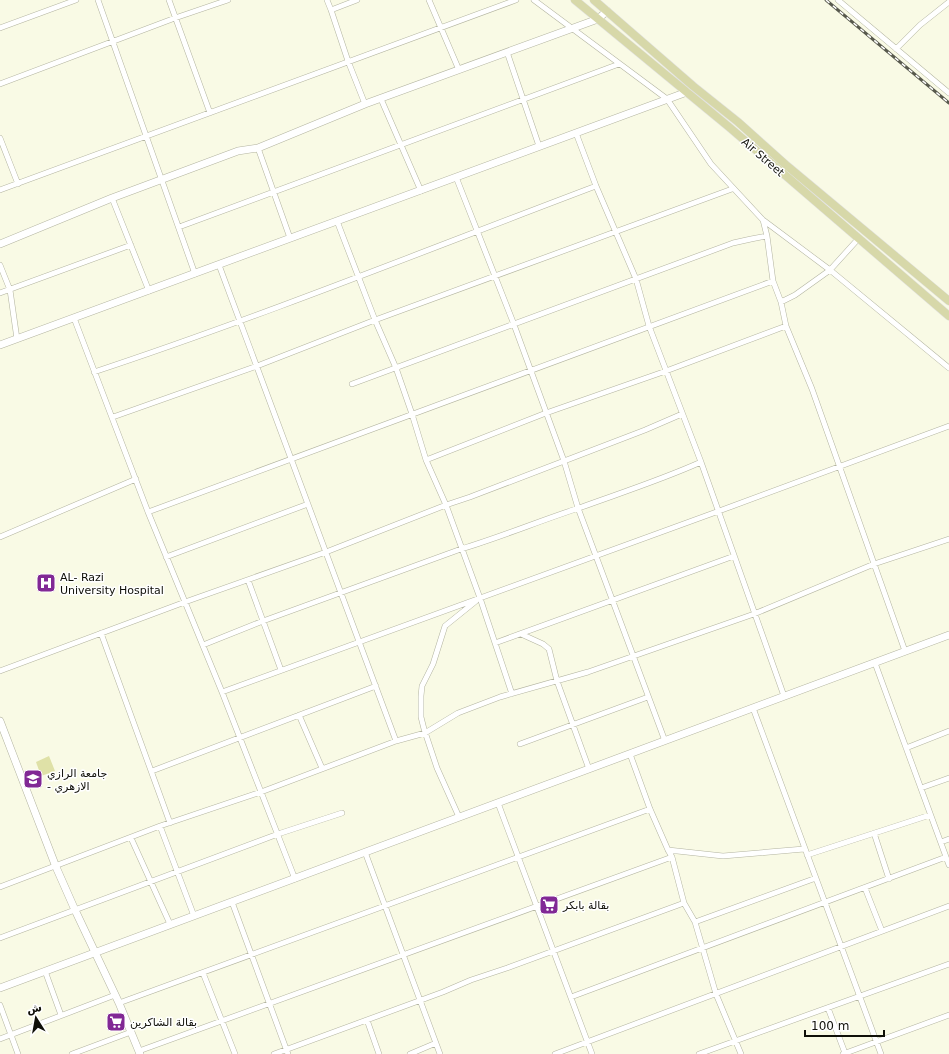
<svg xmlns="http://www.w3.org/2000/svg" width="949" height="1054" font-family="'DejaVu Sans',Vazirmatn,sans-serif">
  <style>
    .green { fill: #dfe1a7 }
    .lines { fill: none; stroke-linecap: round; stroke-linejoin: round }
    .street-casing { stroke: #b3b4a0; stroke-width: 6 }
    .secondary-casing { stroke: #b3b4a0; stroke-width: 8 }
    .primary-casing { stroke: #e2e2e1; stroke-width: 9 }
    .street { stroke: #fff; stroke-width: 5 }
    .secondary { stroke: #fff; stroke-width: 7 }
    .primary { stroke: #d7d8a9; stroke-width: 8 }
    .rail-casing { stroke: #58594d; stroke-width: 3 }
    .rail { stroke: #fff; stroke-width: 1.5; stroke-dasharray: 4.5; stroke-linecap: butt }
    .labels { text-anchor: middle; stroke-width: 3; stroke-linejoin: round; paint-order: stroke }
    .street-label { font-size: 11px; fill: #0f0f08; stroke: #fff }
    .poi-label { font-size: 11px; fill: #0f0f08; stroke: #fff; text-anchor: start }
  </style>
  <rect width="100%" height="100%" fill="#f9fae5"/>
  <path class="green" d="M49 756 55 771 41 776 36 762Z"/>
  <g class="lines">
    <defs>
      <path id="street" d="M98 0 195 274
        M169 0 210 113
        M327 0 331 10 348 61 365 104
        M429 0 459 70
        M534 0 667 99 711 164 763 220 830 270 949 368
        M838 0 949 93
        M331 10 357 0
        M0 28 76 0
        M896 49 920 25 949 2
        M507 52 539 146
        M0 84 175 18 228 0
        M381 99 421 191
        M576 133 596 186 636 279 649 326 701 462
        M0 138 18 184
        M258 148 290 238
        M456 177 513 322 564 461 578 508 665 741
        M0 190 516 0
        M112 198 149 291
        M763 220 767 236 773 281 781 302 786 326 812 389 905 651
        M337 221 375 320 396 368 412 414 426 460 446 505 480 598 512 694
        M179 227 619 64
        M0 265 10 290 17 339
        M219 265 396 741
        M0 293 131 245
        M781 302 795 295 830 270 859 238
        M74 318 148 512 222 692 295 879
        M94 372C263 316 429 249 596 186
        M352 384 733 243 751 239 767 236
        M113 417 257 366 375 320 732 189
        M426 460 546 413 666 371 786 326
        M148 512 773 281
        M0 537 136 479
        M166 557 308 504
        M248 580 281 670
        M101 633 170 823
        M521 634 543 644 549 649 557 681 589 769
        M495 643 734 556
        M203 645 263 621 461 549C501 537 539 521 579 508 620 493 661 480 701 462L784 696
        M875 663 949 865
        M0 671 185 602 326 552 446 505 470 497 645 430 682 414
        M222 692 719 511 949 426
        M753 708 881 1054
        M299 715 322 768
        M520 744 648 697
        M906 748 949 731
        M630 754 650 809 668 850 672 857 684 903 695 922 716 994 741 1054
        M152 771 376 686
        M921 788 949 778
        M498 803 592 1054
        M459 817 437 768 424 729 421 717V696L422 686 433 664 445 626 476 601
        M160 826 194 916
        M874 833 889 879
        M131 838 170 924
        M941 842 949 839
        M668 850 723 856 804 849
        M365 852 440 1054
        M807 855 930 815
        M0 887 160 826 261 792 396 741 425 733 458 713 500 697 588 672 754 614 874 564 949 539
        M865 888 882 931
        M232 902 288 1054
        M695 922 816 878
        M0 938 278 834 342 813
        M45 971 61 1015
        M203 973 235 1054
        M571 997 946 857
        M119 1003 650 809
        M0 1005 18 1054
        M828 1008 845 1053
        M367 1020 379 1054
        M0 1039 115 995
        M139 1051 672 857
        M72 1054 131 1032
        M274 1054 443 992 471 980 507 968 684 903
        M410 1054 436 1043
        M555 1054 949 906
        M699 1054 949 964
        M843 1054 949 1015"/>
      <path id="secondary" d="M0 244 112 198 238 151 258 148 365 104 598 19 607 11
        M0 345 687 92
        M0 721 56 867 75 910 119 1003 140 1054
        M0 988 949 635"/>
      <path id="primary" d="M575 0 729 127 949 316
        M594 0 693 86 738 122 786 165 949 301"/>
    </defs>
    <use href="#street" class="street-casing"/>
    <use href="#secondary" class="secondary-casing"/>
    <use href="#primary" class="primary-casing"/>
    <use href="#street" class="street"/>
    <use href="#secondary" class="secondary"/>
    <use href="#primary" class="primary"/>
    <defs>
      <path id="rail" d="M826 0 949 103"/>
    </defs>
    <use href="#rail" class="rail-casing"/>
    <use href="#rail" class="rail"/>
  </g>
  <defs>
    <symbol id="hospital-square" viewBox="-11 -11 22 22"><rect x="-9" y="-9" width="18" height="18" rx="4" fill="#812895" stroke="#fff"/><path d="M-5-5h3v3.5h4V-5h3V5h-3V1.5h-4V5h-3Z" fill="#fff"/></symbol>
    <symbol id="university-square" viewBox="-11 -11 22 22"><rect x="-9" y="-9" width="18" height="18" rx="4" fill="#812895" stroke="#fff"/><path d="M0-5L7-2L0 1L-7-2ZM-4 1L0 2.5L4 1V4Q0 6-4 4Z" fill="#fff"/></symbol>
    <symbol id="supermarket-square" viewBox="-11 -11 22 22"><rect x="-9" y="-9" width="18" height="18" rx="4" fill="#812895" stroke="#fff"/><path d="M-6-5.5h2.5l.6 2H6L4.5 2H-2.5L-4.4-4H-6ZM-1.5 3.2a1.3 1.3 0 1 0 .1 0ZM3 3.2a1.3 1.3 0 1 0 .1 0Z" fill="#fff"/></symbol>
  </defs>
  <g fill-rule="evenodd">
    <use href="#hospital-square" x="35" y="572" width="22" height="22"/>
    <use href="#university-square" x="22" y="768" width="22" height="22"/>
    <use href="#supermarket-square" x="538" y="894" width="22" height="22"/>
    <use href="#supermarket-square" x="105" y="1011" width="22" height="22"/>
  </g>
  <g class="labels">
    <g class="street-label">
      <text transform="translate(763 157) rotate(41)" y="4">Air Street</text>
    </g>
    <g class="poi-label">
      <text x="60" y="581">AL- Razi<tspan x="60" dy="13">University Hospital</tspan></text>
      <text x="47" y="777">جامعة الرازي<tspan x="47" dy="13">- الازهري</tspan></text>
      <text x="563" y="909">بقالة بابكر</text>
      <text x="130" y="1026">بقالة الشاكرين</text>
    </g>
  </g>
  <g transform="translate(36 1018) rotate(349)" stroke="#ffffff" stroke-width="3" paint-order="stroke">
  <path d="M0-3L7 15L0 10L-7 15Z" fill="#0f0f08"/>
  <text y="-6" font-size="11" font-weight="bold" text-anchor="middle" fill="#0f0f08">ش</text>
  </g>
  <path d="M805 1030v6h79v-6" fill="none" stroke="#0f0f08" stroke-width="2"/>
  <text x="811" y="1030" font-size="12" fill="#0f0f08" stroke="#ffffff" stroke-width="3" paint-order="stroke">100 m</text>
</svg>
